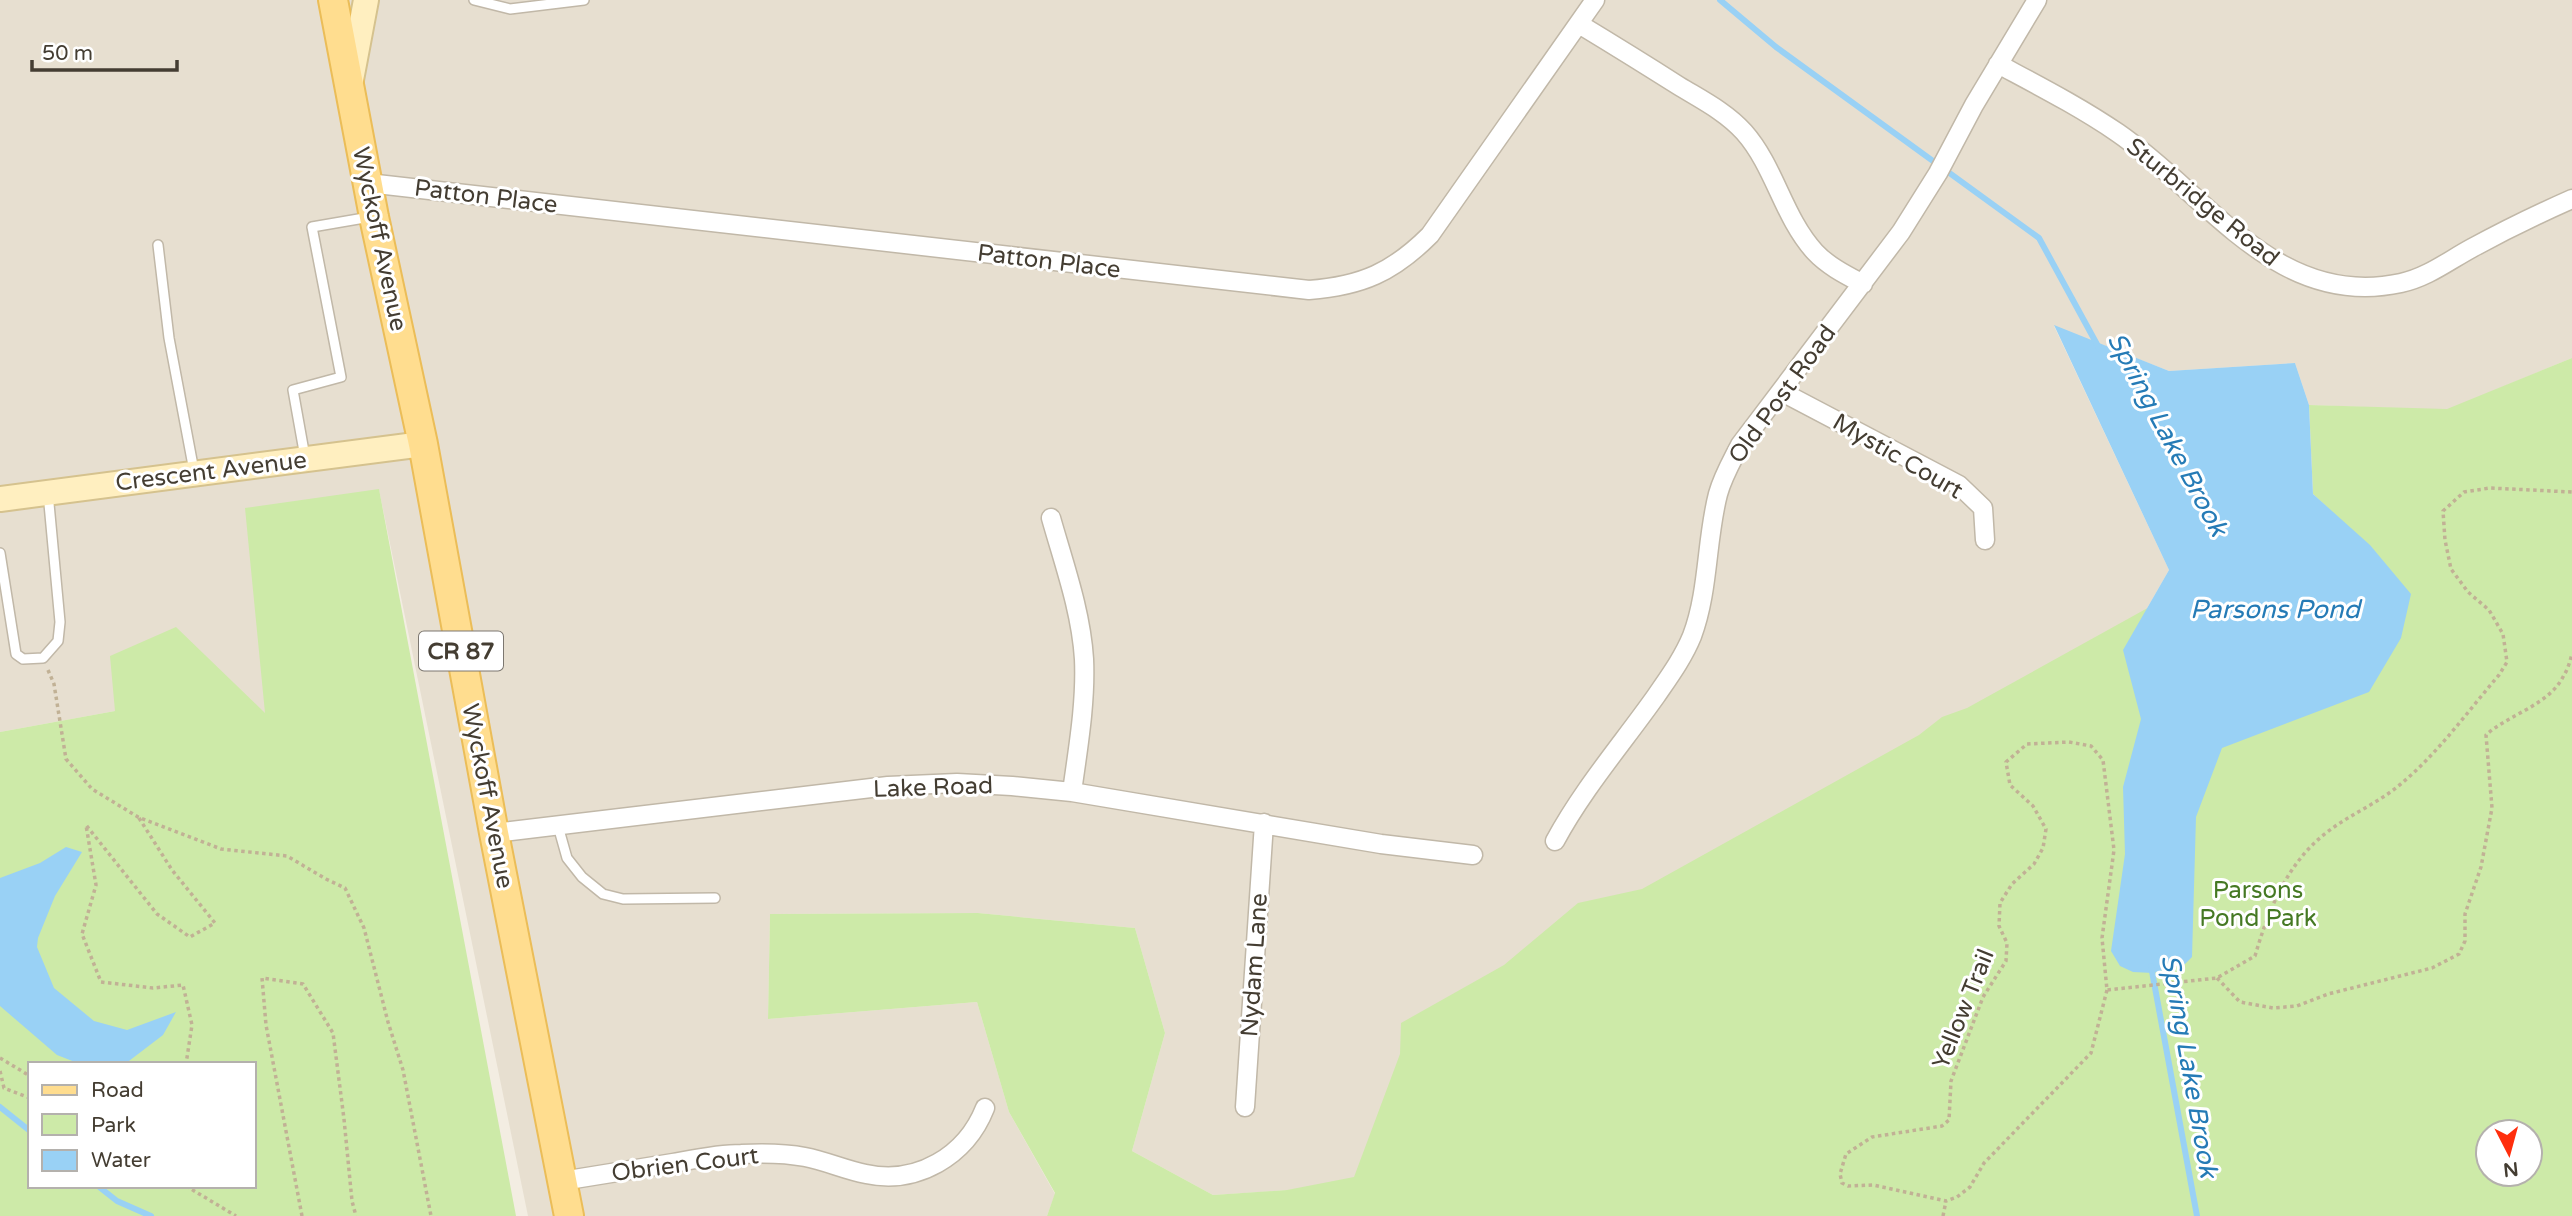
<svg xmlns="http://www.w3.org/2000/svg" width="2572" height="1216" font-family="'Varela Round',sans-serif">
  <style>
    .residential { fill: #e7dfd0 }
    .green { fill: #cdeaa8; fill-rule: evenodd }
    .water { fill: #99d1f5 }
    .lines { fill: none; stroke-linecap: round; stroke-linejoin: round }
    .stream { stroke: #99d1f5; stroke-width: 6 }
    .lane-casing { stroke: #c1b8a8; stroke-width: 12 }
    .street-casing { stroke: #c1b8a8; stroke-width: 21 }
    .secondary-casing { stroke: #d5c28e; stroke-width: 28 }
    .primary-casing { stroke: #ebbd58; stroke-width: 32 }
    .path { stroke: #c1b195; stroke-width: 3.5; stroke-dasharray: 3.5 3.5; stroke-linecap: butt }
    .lane { stroke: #fff; stroke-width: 9 }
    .street { stroke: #fff; stroke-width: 18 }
    .secondary { stroke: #ffefc0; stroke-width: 24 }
    .primary { stroke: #ffdd8f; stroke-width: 28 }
    .labels { text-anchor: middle; stroke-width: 6; stroke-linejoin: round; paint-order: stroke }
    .shield { fill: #fff; stroke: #7c7770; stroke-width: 2 }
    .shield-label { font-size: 23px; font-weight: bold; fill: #443d32 }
    .street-label { font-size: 24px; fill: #443d32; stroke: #fff }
    .park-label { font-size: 24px; fill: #457923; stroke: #fff }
    .water-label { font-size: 26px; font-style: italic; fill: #257bb6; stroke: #fff }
  </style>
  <rect width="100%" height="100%" fill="#f3ede2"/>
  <path class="residential" d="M0 0H2572V358L2447 410 2309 405 2295 363 2169 371 2054 326 2169 570 2123 650 1351 1186 1213 1195 1132 1151 1165 1033 1135 928 978 913 770 914 768 1019 977 1002 1009 1112 1055 1194 1047 1216H528L379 490 266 714 115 711 0 732Z"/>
  <path class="green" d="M2572 358V1216H1047L1055 1193 1009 1112 977 1002 768 1019 770 914 978 913 1135 928 1165 1033 1132 1151 1213 1195 1287 1190 1354 1177 1400 1054 1401 1023 1504 965 1578 903 1642 889 1919 735 1942 717 1967 708 2328 508 2313 494 2309 405 2447 409ZM2488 1132H2530V1174H2488Z
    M379 489 516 1216H0V732L115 711 110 656 176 627 265 713 245 508ZM30 1064H254V1186H30Z"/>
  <path class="water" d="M2054 325 2169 371 2295 363 2309 405 2313 494 2370 545 2411 594 2401 638 2369 692 2222 748 2196 817 2192 957 2185 964 2153 973 2133 972 2120 966 2111 951 2125 854 2123 787 2141 719 2123 650 2169 570Z
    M66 847 82 852 55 896 38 938 37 947 54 988 94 1021 127 1030 176 1012 163 1035 125 1064H80L57 1055 0 1006V878L40 863Z"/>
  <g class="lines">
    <path class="stream" d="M1720 0 1776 47 2039 238 2099 348
      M2151 966 2197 1216
      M0 1107 30 1131
      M98 1186 117 1201 151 1216"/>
    <defs>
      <path id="lane" d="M474 0 510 9 584 0
        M158 245 169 338 194 471
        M305 457 293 390 341 377 312 227 370 217
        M0 553 16 654 23 659 43 658 58 641 60 622 48 493
        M558 826 567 858 582 877 603 894 623 899 715 898"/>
      <path id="street" d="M1579 24C1612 44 1646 65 1679 86 1702 100 1726 112 1744 132 1775 167 1783 217 1815 252 1828 266 1846 275 1863 284
        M1998 64C2039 86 2080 107 2118 133 2208 195 2277 310 2401 283 2428 277 2448 261 2472 248 2505 230 2538 214 2572 199
        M368 183 1309 290C1362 286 1393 272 1430 235L1595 0
        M1782 392 1959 485 1983 508 1985 540
        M1051 518C1064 564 1081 611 1084 659 1086 703 1078 748 1072 792
        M494 833 888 786 957 783 1012 786 1072 792 1381 844 1473 855
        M1555 841C1583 789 1622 744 1656 696 1669 677 1683 658 1692 636 1709 591 1706 540 1718 494 1723 476 1732 461 1740 445L1901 232 1938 173 1974 105 2037 0
        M1245 1107 1264 823
        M562 1181C599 1175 636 1169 673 1163 695 1159 718 1154 741 1154 762 1153 784 1153 805 1157 826 1161 845 1170 866 1174 917 1185 966 1156 985 1108"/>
      <path id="secondary" d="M351 80 366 0
        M0 499 423 444"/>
      <path id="primary" d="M333 0 374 217 423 444 494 833 569 1216"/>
    </defs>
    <use href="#lane" class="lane-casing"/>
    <use href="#street" class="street-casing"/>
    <use href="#secondary" class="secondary-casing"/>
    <use href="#primary" class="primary-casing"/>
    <path class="path" d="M48 670 54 684 66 759 92 789 138 817 221 849 287 856 326 879 345 888 364 928 388 1022 403 1070 431 1216
      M139 818 172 870 215 923 190 937 157 914 86 825 96 885 82 934 101 982 153 988 183 985 192 1025 186 1064
      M2217 978 2240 1002 2273 1008 2297 1006 2328 994 2432 968 2459 954 2465 941V914L2481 867 2492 808 2486 735C2509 714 2550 705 2564 675 2568 669 2570 661 2572 654
      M2107 990 2091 1053 1984 1163 1970 1187 1957 1197 1946 1201 1873 1185 1848 1186 1842 1183 1840 1174 1846 1154 1872 1137 1942 1126 1949 1120 1951 1081 1983 997 2006 961 2007 943 1999 926 2000 903 2012 884 2034 864 2043 848 2046 829 2033 806 2010 785 2006 762 2027 744 2069 742 2091 746 2103 760 2114 850 2102 938 2107 990 2217 978 2255 956C2268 911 2287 863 2326 833 2350 814 2379 803 2402 783 2439 752 2468 711 2499 675L2507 662 2503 634 2489 610 2468 592 2451 569 2445 540 2443 511 2464 492 2490 488 2572 492
      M0 1058 30 1076
      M0 1071 4 1088 30 1098
      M186 1186 236 1216
      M302 1216 266 1025 262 978 303 984 333 1033 344 1119 352 1201 356 1216
      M1943 1216 1946 1201"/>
    <use href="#lane" class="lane"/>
    <use href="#street" class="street"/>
    <use href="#secondary" class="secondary"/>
    <use href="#primary" class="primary"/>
  </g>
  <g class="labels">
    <rect class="shield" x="419" y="631.5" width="84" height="39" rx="5"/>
    <g class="shield-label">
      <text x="461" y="659">CR 87</text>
    </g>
    <g class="street-label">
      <text transform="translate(486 196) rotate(7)" y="8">Patton Place</text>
      <text transform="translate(2203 202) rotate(39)" y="8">Sturbridge Road</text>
      <text transform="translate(380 239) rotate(78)" y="8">Wyckoff Avenue</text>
      <text transform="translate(1049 261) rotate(7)" y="8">Patton Place</text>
      <text transform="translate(1782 394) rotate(-54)" y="8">Old Post Road</text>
      <text transform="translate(1898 456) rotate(30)" y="8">Mystic Court</text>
      <text transform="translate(211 471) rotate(-7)" y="8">Crescent Avenue</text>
      <text transform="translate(933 787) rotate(-2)" y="8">Lake Road</text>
      <text transform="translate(488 796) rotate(79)" y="8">Wyckoff Avenue</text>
      <text transform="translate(1254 965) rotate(-86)" y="8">Nydam Lane</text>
      <text transform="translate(1963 1009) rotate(-68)" y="8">Yellow Trail</text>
      <text transform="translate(685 1164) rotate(-7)" y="8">Obrien Court</text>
    </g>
    <g class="park-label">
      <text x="2258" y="898">Parsons<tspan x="2258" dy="28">Pond Park</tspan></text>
    </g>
    <g class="water-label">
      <text transform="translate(2168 434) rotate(62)" y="9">Spring Lake Brook</text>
      <text x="2275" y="618">Parsons Pond</text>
      <text transform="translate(2190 1066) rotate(80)" y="9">Spring Lake Brook</text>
    </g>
  </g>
  <rect x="28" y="1062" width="228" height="126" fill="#ffffff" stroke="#b4b1ad" stroke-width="2"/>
  <rect x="42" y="1085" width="35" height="10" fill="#ffdd8f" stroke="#b4b1ad" stroke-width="2"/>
  <text x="91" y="1097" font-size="21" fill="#443d32">Road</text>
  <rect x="42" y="1114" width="35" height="21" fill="#cdeaa8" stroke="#b4b1ad" stroke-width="2"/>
  <text x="91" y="1132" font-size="21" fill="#443d32">Park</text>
  <rect x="42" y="1150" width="35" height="21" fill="#99d1f5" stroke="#b4b1ad" stroke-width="2"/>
  <text x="91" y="1167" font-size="21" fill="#443d32">Water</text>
  <g transform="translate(2509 1153) rotate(174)"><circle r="33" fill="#ffffff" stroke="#b4b1ad" stroke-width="2"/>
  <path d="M0-5L12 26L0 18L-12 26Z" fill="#ff2e0d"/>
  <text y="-10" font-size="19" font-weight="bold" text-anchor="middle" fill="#443d32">N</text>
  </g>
  <path d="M32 60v10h145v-10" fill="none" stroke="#443d32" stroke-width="3.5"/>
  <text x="42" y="60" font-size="21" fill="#443d32" stroke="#ffffff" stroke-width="5" paint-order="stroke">50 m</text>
</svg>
